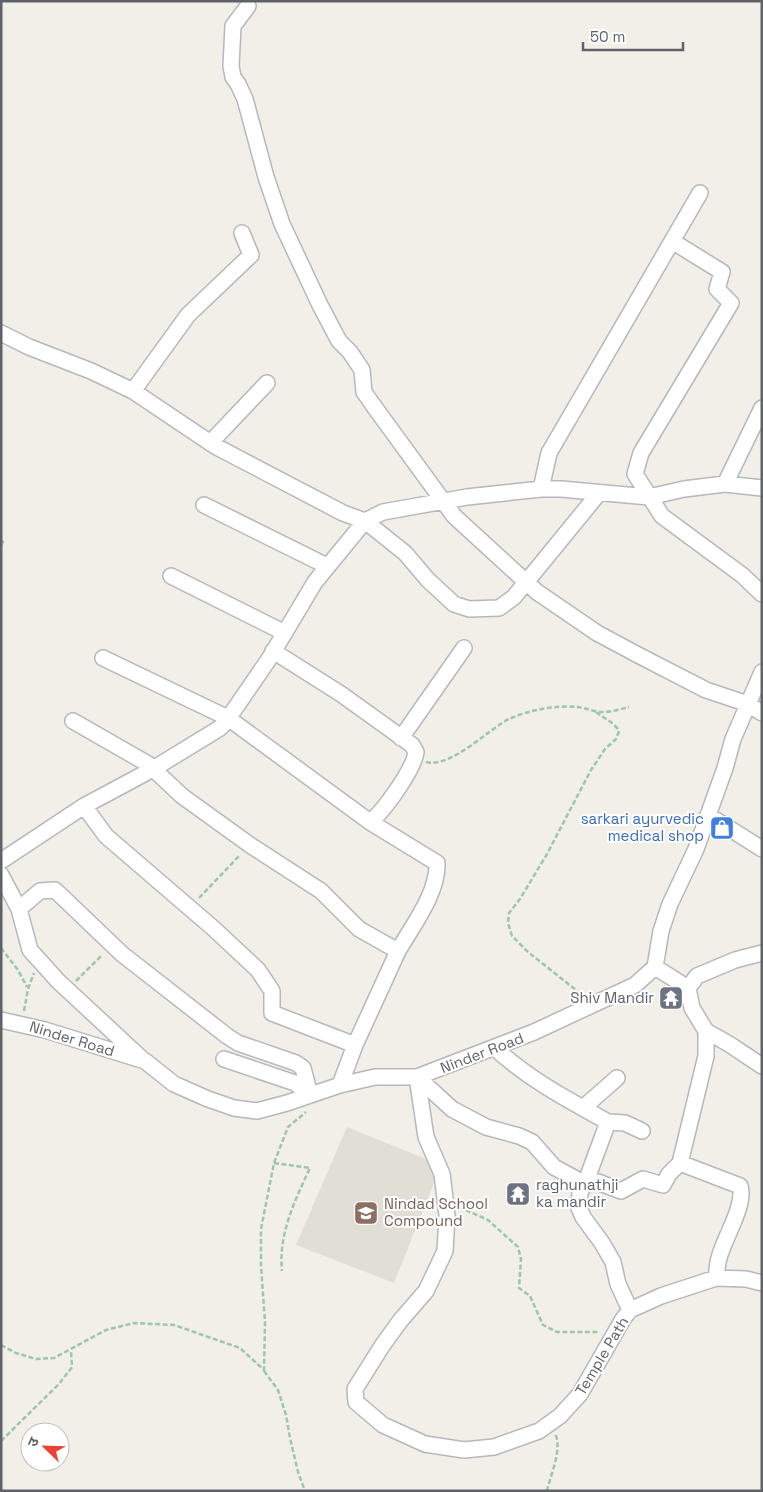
<svg xmlns="http://www.w3.org/2000/svg" width="763" height="1492" font-family="'Space Grotesk','Noto Sans Devanagari',sans-serif">
  <style>
    .education { fill: #e1ded6 }
    .lines { fill: none; stroke-linecap: round; stroke-linejoin: round }
    .minor-casing { stroke: #b5b8bc; stroke-width: 18 }
    .path { stroke: #9cc7a9; stroke-width: 2.5; stroke-dasharray: 5 2.5; stroke-linecap: butt }
    .minor { stroke: #fff; stroke-width: 15 }
    .labels { text-anchor: middle; stroke-width: 4; stroke-linejoin: round; paint-order: stroke }
    .shop-label { font-size: 15px; fill: #366cbe; stroke: #fff; text-anchor: end }
    .worship-label { font-size: 15px; fill: #5b616d; stroke: #fff; text-anchor: end }
    .street-label { font-size: 15px; fill: #5f6368; stroke: #fff }
    .education-label { font-size: 15px; fill: #785e54; stroke: #fff; text-anchor: start }
  </style>
  <rect width="100%" height="100%" fill="#f1efe8"/>
  <path class="education" d="M347 1127 441 1165 394 1283 296 1245Z"/>
  <g class="lines">
    <defs>
      <path id="minor" d="M248 6 233 26 231 66 233 77 238 84 245 99 266 177 282 224 320 305 339 341 350 352 362 370 364 392 373 405 454 516 537 592 597 633 640 656 706 690 748 704 762 713
        M672 241 722 272 717 289 731 303 641 453 635 474 662 516 742 575 762 594
        M1 333 29 347 91 371 133 391 215 446 343 513 365 521 405 553 428 580 454 604 469 609 499 608 514 597 599 493
        M133 391 188 315 251 255 242 233
        M210 443 267 383
        M725 484 762 408
        M541 489 549 453 700 193
        M204 505 327 566
        M171 576 285 633
        M273 651 341 694 412 745 416 752C414 769 384 811 370 822
        M103 658 228 718 370 822 437 863C438 893 413 925 398 951
        M73 721 148 764 182 796 250 845 321 891 359 929 398 951 355 1045 340 1085
        M401 738 464 648
        M84 806 106 836 213 928 258 970 272 991V1013L355 1045
        M708 815 762 849
        M1 861 84 806 153 769 220 728 225 723 269 659 315 582 365 521 383 512 467 497 541 489H561L649 497 684 489 725 484 762 488
        M1 875 19 909 30 950 58 981 142 1059
        M19 909 40 891 55 890 122 954 227 1036 238 1043 296 1063 303 1068 310 1095
        M655 967 688 988 692 1008 706 1031 729 1044 762 1066
        M688 988 697 976 735 960 762 953
        M1 1020 45 1030 145 1061 174 1084 208 1099 234 1108 257 1111 287 1103 340 1085 375 1077H417L534 1032 635 985 655 967 661 931 670 904 696 849 725 768 733 739 762 672
        M706 1031V1056L680 1163 740 1186C746 1205 724 1238 719 1258 717 1265 717 1272 716 1278
        M495 1048C528 1079 568 1100 608 1122L585 1184 580 1192 579 1208 583 1217 602 1243 613 1262 618 1284 630 1310
        M224 1059 295 1083 310 1095
        M417 1077 426 1137 442 1174 447 1215 445 1251 426 1291 400 1321 382 1346 355 1389 356 1402 383 1425 425 1444 464 1450 494 1447 539 1431 560 1416 580 1394 623 1319 630 1310 661 1296 716 1278 746 1279 762 1283
        M417 1077 452 1109 486 1127 519 1136 532 1142 554 1167 585 1184 598 1182 621 1191 643 1179 663 1185 669 1174 680 1163
        M584 1107 617 1078
        M608 1122 625 1123 642 1131"/>
    </defs>
    <use href="#minor" class="minor-casing"/>
    <path class="path" d="M1 545 4 540
      M426 762C452 768 487 730 509 719 529 710 555 705 576 707 583 707 588 710 595 711 605 714 618 710 629 707
      M199 898 240 855
      M1 948 18 970 27 987
      M76 981 102 955
      M581 994 528 952 512 936 508 923 509 913 520 899 547 854 591 770 605 749 616 739 619 731C614 722 603 718 596 712
      M24 1011 28 989 34 973
      M274 1163 310 1168C295 1200 278 1235 282 1271
      M459 1207 488 1220 518 1247 521 1259 519 1288 530 1296 543 1325 557 1332H599
      M1 1345 16 1353 36 1359 54 1358 106 1330 134 1323 174 1325 240 1348 264 1370 265 1322 261 1266V1229L274 1163 288 1127 306 1112
      M264 1371 278 1390 286 1415 290 1438 298 1472 305 1491
      M1 1441 59 1384 72 1367 71 1351
      M547 1491C550 1476 563 1448 555 1434"/>
    <use href="#minor" class="minor"/>
  </g>
  <defs>
    <symbol id="shop-square" viewBox="-11 -11 22 22"><rect x="-9" y="-9" width="18" height="18" rx="4" fill="#3f7fe0" stroke="#fff"/><path d="M-5-2.5h2.3a2.7 3.5 0 0 1 5.4 0H5L5.5 6h-11ZM-1.5-2.5h3a1.5 2.3 0 0 0-3 0Z" fill="#fff"/></symbol>
    <symbol id="temple-square" viewBox="-11 -11 22 22"><rect x="-9" y="-9" width="18" height="18" rx="4" fill="#6b7280" stroke="#fff"/><path d="M0-6L5-2H3V0L6.5 2.5H4V6H1.5V3h-3V6H-4V2.5H-6.5L-3 0V-2H-5Z" fill="#fff"/></symbol>
    <symbol id="school-square" viewBox="-11 -11 22 22"><rect x="-9" y="-9" width="18" height="18" rx="4" fill="#8d6e63" stroke="#fff"/><path d="M0-5L7-2L0 1L-7-2ZM-4 1L0 2.5L4 1V4Q0 6-4 4Z" fill="#fff"/></symbol>
  </defs>
  <g fill-rule="evenodd">
    <use href="#shop-square" x="708" y="814" width="28" height="28"/>
    <use href="#temple-square" x="657" y="984" width="28" height="28"/>
    <use href="#temple-square" x="504" y="1180" width="28" height="28"/>
    <use href="#school-square" x="352" y="1199" width="28" height="28"/>
  </g>
  <g class="labels">
    <g class="shop-label">
      <text x="704" y="824">sarkari ayurvedic<tspan x="704" dy="17">medical shop</tspan></text>
    </g>
    <g class="worship-label">
      <text x="654" y="1003">Shiv Mandir</text>
      <text x="536" y="1190" text-anchor="start">raghunathji<tspan x="536" dy="17">ka mandir</tspan></text>
    </g>
    <g class="street-label">
      <text transform="translate(72 1039) rotate(17)" y="5">Ninder Road</text>
      <text transform="translate(482 1053) rotate(-21)" y="5">Ninder Road</text>
      <text transform="translate(602 1356) rotate(-59)" y="5">Temple Path</text>
    </g>
    <g class="education-label">
      <text x="384" y="1209">Nindad School<tspan x="384" dy="17">Compound</tspan></text>
    </g>
  </g>
  <rect width="763" height="1492" fill="none" stroke="#5f6368" stroke-width="5"/>
  <g transform="translate(45 1447) rotate(293)"><circle r="24" fill="#ffffff" stroke="#bfc1c3"/>
  <path d="M0-4L9 19L0 12L-9 19Z" fill="#ea4335"/>
  <text y="-8" font-size="14" font-weight="bold" text-anchor="middle" fill="#5f6368">उ</text>
  </g>
  <path d="M583 42v8h100v-8" fill="none" stroke="#5f6368" stroke-width="2.5"/>
  <text x="590" y="42" font-size="15" fill="#5f6368" stroke="#ffffff" stroke-width="4" paint-order="stroke">50 m</text>
</svg>
